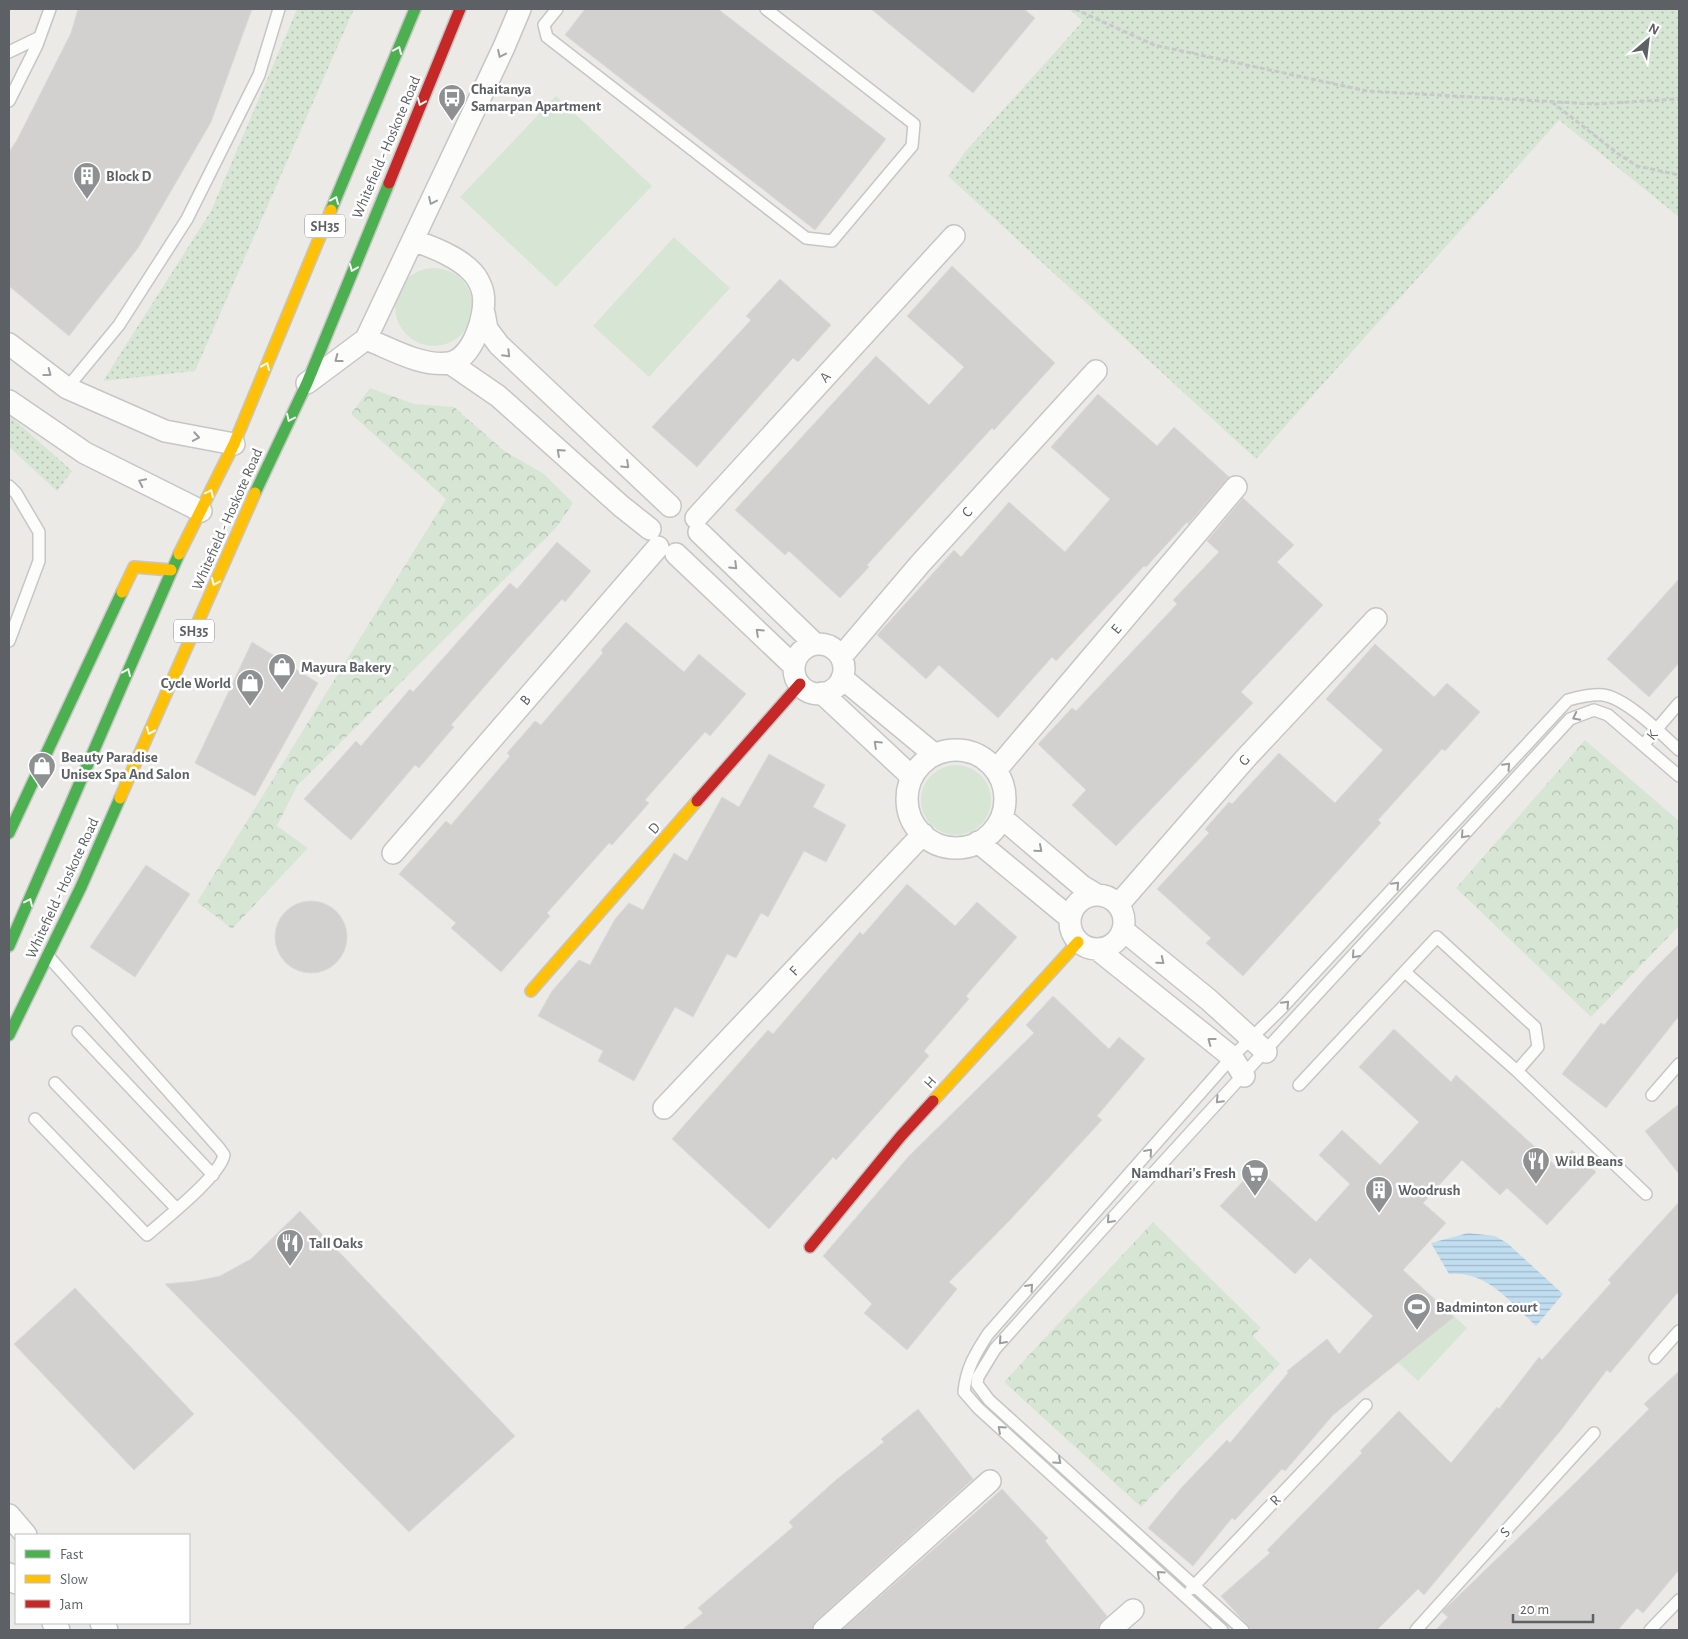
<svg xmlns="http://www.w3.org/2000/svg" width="1688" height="1639" font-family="'Alegreya Sans',sans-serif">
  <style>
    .grass { fill: url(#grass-dots) }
    .park { fill: url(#park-crowns) }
    .garden { fill: #d7e6d4 }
    .water { fill: url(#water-rules) }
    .building { fill: #d3d1d0; stroke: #dbdad6 }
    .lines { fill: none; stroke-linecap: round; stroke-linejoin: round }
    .lane-casing { stroke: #c6c6c7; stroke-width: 14 }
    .street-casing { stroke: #c6c6c7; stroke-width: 24 }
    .fast-casing { stroke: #c6c6c6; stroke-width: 14 }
    .slow-casing { stroke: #c6c6c6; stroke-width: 14 }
    .jam-casing { stroke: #c6c6c6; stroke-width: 14 }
    .path { stroke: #c7cac9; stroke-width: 3; stroke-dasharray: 5 2.5; stroke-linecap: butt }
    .lane { stroke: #fcfcfb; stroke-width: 11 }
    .street { stroke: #fcfcfb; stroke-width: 21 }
    .fast { stroke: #4caf50; stroke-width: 11 }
    .slow { stroke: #ffc107; stroke-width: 11 }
    .jam { stroke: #c62828; stroke-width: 11 }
    .oneway { stroke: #f6fbf6 }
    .oneway2 { stroke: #9d9ea0 }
    .labels { text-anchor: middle; stroke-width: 5; stroke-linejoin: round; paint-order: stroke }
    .shield { fill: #fff; stroke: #8e9092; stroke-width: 1 }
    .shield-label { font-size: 14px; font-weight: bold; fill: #5d6064 }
    .poi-label { font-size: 15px; font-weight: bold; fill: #5d6064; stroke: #fff; text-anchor: start }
    .street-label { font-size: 15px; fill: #5d6064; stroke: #fff }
  </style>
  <defs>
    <pattern id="grass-dots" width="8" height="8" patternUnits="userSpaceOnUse" patternTransform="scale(1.25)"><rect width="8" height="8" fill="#d7e6d4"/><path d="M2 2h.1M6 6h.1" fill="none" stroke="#b2beb0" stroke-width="1.8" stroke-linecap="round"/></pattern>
    <pattern id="park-crowns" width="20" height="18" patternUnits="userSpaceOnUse" patternTransform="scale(1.25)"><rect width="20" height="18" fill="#d7e6d4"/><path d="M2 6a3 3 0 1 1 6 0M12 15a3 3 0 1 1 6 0" fill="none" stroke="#b2beb0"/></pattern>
    <pattern id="water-rules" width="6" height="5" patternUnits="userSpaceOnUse" patternTransform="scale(1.25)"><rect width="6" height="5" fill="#c1def1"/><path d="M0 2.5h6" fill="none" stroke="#a0b7c7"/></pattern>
  </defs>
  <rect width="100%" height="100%" fill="#eceae7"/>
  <path class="grass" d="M297 9H354L195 371 103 381 211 211Z
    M1069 9H1679V217L1559 120 1256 459 948 176 965 152 1083 21Z
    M9 415 72 471 57 491 9 447Z"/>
  <path class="park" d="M370 388 414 404 454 407 503 450 544 474 573 503 556 528 297 786 277 826 308 848 232 929 197 902 446 499 351 414Z
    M1585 740 1679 821V926L1591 1017 1456 888Z
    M1153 1222 1261 1328 1253 1336 1280 1364 1141 1507 1004 1382Z"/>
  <path class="garden" d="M556 96 652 186 556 287 460 197Z
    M674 237 730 288 649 377 593 326Z
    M395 307a39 39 0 1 1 78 0a39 39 0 1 1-78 0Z
    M921 800a35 35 0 1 1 70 0a35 35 0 1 1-70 0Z
    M1416 1282 1467 1328 1418 1381 1367 1334Z"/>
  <path class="water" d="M1468 1233 1495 1236 1507 1243 1563 1294 1536 1326C1511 1303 1487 1270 1449 1274L1431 1243Z"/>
  <path class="building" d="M78 9H252L211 122 138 248 69 336 9 286V152L17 140 71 33Z
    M585 9H718L886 139 815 230 565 35Z
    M871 9H1024L1035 18 973 93Z
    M952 266 1055 363 994 430 992 428 867 565 869 567 840 598 789 551 785 555 735 510 876 356 929 405 964 367 907 316Z
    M780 279 831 325 798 362 793 358 697 467 652 427 751 320 746 316Z
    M1098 394 1157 446 1174 427 1229 477 1188 524 1187 522 1146 567 1144 566 1056 661 1052 657 998 718 939 665 926 679 877 635 954 550 961 557 1009 502 1065 552 1110 499 1051 447Z
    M1243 498 1294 545 1277 562 1323 605 1241 692 1253 703 1116 846 1072 805 1086 790 1038 744 1072 708 1076 711 1177 604 1173 600 1219 552 1207 541Z
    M557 542 591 571 565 602 562 599 512 655 451 725 454 727 419 768 415 765 351 840 304 799 356 741 361 746 410 689 413 692 510 583 517 589Z
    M1679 579V663L1649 697 1607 659Z
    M626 622 684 672 699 654 746 694 710 736 705 732 645 800 649 803 612 845 609 843 547 913 550 916 501 972 451 928 456 923 399 874 446 821 451 825 510 756 507 753 535 721 541 725 603 653 601 650Z
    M252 642 318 683 255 796 195 763Z
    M1375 644 1434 697 1447 683 1480 712 1445 751 1442 749 1378 820 1381 823 1243 976 1206 943 1211 938 1157 889 1209 833 1205 829 1229 802 1232 804 1279 753 1335 803 1383 750 1326 699Z
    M769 754 825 785 813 807 846 825 826 862 804 851 768 917 761 913 736 958 727 954 693 1017 675 1007 634 1081 598 1061 603 1051 538 1016 552 991 579 960 590 965 615 919 629 903 643 910 674 853 687 861 722 797 739 807Z
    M146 865 190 894 135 977 90 947Z
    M907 884 955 926 977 902 1017 937 966 996 969 999 924 1051 929 1056 836 1160 833 1157 769 1229 672 1139 768 1030 773 1034 860 932 863 935Z
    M275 937a36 36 0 1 1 72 0a36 36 0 1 1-72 0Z
    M1679 944V1016L1606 1108 1562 1074 1601 1023 1604 1025 1646 977Z
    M1053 996 1109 1049 1119 1037 1145 1059 1097 1116 1102 1120 1010 1220 949 1282 957 1289 907 1350 864 1313 872 1304 823 1256 909 1156 1034 1033 1026 1025Z
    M1394 1029 1451 1082 1456 1075 1557 1167 1572 1150 1596 1172 1547 1225 1507 1188 1500 1195 1462 1160 1423 1203 1446 1223 1403 1270 1454 1317 1333 1415 1285 1471 1282 1469 1235 1520 1232 1518 1193 1566 1148 1528 1182 1487 1227 1440 1230 1443 1288 1373 1287 1371 1327 1339 1339 1354 1373 1316 1310 1258 1295 1274 1220 1206 1256 1167 1316 1222 1350 1184 1319 1155 1342 1130 1380 1165 1419 1122 1359 1067Z
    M1679 1104V1174L1645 1131Z
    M1679 1202V1291L1610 1373 1607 1370 1561 1430 1424 1595 1418 1589 1377 1630H1252L1221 1596 1270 1553 1267 1550 1362 1453 1360 1451 1399 1411 1451 1463 1497 1407 1499 1409 1539 1357 1542 1360 1611 1283 1608 1280Z
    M300 1211 515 1436 409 1532 165 1284 196 1281 220 1276 251 1259Z
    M75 1288 194 1414 134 1470 14 1344Z
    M1679 1371V1570L1643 1613 1637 1608 1618 1630H1436L1448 1617 1442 1612 1448 1606 1575 1483 1649 1409 1644 1404Z
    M918 1409 973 1479 816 1621 812 1630H682L703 1613 698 1608 793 1527 789 1522 836 1480 884 1442 881 1439Z
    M1002 1489 1048 1538 1045 1541 1107 1616 1098 1626V1630H842Z"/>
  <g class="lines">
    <defs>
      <path id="lane" d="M557 9 544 25 547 37 806 238 832 241 912 146 914 124 766 9
        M9 52 40 37
        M9 101 37 45 50 9
        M67 388 119 325 187 219 259 75 279 9
        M9 486 16 493 39 532V561L9 641
        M1644 744 1679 703
        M1405 972 1517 1071 1646 1194
        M78 1032 213 1175
        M55 1083 176 1208
        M1299 1085 1437 937 1535 1027 1538 1047 1517 1071
        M1652 1095 1679 1064
        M35 1119 147 1235C165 1219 220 1176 224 1155L219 1148 48 956
        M1655 1358 1679 1331
        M1191 1589 1366 1405
        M1222 1630 978 1408 964 1392C966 1369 975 1354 988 1334L1232 1057 1280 1010 1568 700C1579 697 1591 694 1603 695 1626 698 1662 734 1679 750
        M1243 1630 989 1400 977 1384 978 1377 995 1349C1184 1136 1378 929 1570 719L1594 710 1608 715 1679 776
        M1416 1630 1594 1433
        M1650 1630 1679 1600"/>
      <path id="street" d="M484 313 487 329 499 345 670 506
        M366 339 504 47 520 9
        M9 344 67 388 165 431 234 444
        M450 363 498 396 621 506 650 529
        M307 383 366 339C390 348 421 367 449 363 473 359 487 314 483 293 482 287 477 277 473 273 459 257 432 247 413 240
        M9 401 85 453 201 511
        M696 518 954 236
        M699 532 815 644
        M676 554 794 666
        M794 669a25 25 0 1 1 50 0a25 25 0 1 1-50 0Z
        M841 657 920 564 1096 371
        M842 678 935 755
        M822 693 912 777
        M907 799a49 49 0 1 1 98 0a49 49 0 1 1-98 0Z
        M996 770 1236 487
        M1002 818 1082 886 1097 895
        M978 842 1070 918
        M393 853 658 547
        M1070 922a27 27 0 1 1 54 0a27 27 0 1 1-54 0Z
        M1118 905 1245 759 1376 619
        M1123 930 1209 1000 1266 1052
        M1097 949 1232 1057 1244 1076
        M664 1108 923 834
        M9 1515 26 1535
        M9 1574 16 1583
        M53 1623 59 1630
        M101 1623 107 1630
        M824 1630 990 1481
        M1110 1630 1133 1610"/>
      <path id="fast" d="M331 210 415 9
        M255 493 307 383 389 183
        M9 833 122 592
        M9 946 179 554
        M9 1035 81 887 120 798"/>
      <path id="slow" d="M179 554 234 444 331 210
        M122 592 134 567 171 570
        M120 798 255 493
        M531 991 697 801
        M933 1101 1078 942"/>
      <path id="jam" d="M389 183 460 9
        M697 801 800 684
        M810 1247 901 1136 933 1101"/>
    </defs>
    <use href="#lane" class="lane-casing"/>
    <use href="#street" class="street-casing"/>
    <use href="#fast" class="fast-casing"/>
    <use href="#slow" class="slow-casing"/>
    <use href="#jam" class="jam-casing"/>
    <path class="path" d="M1075 9 1154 45 1367 91 1594 104 1679 99
      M1552 102 1617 153 1637 166 1679 175"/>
    <use href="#lane" class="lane"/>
    <use href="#street" class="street"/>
    <use href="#fast" class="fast"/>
    <use href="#slow" class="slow"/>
    <use href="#jam" class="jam"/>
  </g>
  <defs><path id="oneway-chevron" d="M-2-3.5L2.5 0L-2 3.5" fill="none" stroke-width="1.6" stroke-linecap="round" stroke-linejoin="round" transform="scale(1.25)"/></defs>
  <g class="oneway">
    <use href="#oneway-chevron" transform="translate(398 50) rotate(-67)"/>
    <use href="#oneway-chevron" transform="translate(421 102) rotate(113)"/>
    <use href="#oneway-chevron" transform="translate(335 200) rotate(-67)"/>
    <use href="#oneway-chevron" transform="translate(353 268) rotate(112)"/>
    <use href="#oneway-chevron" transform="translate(266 366) rotate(-67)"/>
    <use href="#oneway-chevron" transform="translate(290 418) rotate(115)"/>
    <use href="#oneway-chevron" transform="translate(210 493) rotate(-64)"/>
    <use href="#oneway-chevron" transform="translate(215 582) rotate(113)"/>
    <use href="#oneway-chevron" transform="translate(127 672) rotate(-67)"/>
    <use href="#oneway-chevron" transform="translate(150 731) rotate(114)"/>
    <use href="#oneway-chevron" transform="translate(29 902) rotate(-65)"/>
  </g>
  <g class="oneway2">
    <use href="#oneway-chevron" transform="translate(501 54) rotate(115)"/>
    <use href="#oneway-chevron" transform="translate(432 201) rotate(115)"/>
    <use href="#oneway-chevron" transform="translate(507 354) rotate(45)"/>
    <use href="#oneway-chevron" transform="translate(338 359) rotate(143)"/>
    <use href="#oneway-chevron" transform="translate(48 373) rotate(37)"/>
    <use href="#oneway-chevron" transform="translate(196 437) rotate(10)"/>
    <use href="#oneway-chevron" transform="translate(560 452) rotate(-138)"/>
    <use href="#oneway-chevron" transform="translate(626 465) rotate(43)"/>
    <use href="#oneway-chevron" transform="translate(142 482) rotate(-154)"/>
    <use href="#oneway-chevron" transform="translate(734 566) rotate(44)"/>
    <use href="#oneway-chevron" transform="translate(759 632) rotate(-137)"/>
    <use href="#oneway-chevron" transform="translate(1576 717) rotate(153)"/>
    <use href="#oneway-chevron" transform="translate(877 744) rotate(-137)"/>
    <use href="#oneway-chevron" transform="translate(1507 766) rotate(-47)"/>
    <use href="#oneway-chevron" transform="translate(1464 835) rotate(132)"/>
    <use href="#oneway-chevron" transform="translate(1039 849) rotate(41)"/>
    <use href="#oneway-chevron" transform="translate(1396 885) rotate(-47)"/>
    <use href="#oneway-chevron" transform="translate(1355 955) rotate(132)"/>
    <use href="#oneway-chevron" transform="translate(1161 961) rotate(39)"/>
    <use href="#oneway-chevron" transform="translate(1286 1004) rotate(-47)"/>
    <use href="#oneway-chevron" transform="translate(1211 1041) rotate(-143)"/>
    <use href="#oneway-chevron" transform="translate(1219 1100) rotate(133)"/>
    <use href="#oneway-chevron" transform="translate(1149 1152) rotate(-49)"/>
    <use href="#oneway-chevron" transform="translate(1110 1220) rotate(132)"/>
    <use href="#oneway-chevron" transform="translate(1030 1287) rotate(-48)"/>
    <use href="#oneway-chevron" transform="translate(1002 1341) rotate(132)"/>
    <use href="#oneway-chevron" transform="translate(1001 1429) rotate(-138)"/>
    <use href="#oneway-chevron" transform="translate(1058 1461) rotate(42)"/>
    <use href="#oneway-chevron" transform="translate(1160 1574) rotate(-138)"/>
  </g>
  <defs>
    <symbol id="bus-pin" viewBox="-11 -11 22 30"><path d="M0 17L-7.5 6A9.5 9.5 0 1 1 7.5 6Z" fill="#8f9092" stroke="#fff"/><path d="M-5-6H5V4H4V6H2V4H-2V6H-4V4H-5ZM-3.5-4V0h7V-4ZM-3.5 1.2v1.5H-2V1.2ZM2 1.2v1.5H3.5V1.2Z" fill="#fff"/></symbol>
    <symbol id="building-pin" viewBox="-11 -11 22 30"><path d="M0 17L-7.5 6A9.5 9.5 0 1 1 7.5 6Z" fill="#8f9092" stroke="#fff"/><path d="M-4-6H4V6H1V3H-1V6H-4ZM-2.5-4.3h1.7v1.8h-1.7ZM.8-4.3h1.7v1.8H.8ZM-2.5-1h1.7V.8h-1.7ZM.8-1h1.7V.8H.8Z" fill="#fff"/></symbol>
    <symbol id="shop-pin" viewBox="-11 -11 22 30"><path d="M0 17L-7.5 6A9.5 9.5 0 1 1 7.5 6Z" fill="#8f9092" stroke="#fff"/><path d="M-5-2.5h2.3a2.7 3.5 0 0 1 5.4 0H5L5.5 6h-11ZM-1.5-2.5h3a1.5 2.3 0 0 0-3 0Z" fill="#fff"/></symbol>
    <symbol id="restaurant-pin" viewBox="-11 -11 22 30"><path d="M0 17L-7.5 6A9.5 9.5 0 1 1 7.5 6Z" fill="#8f9092" stroke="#fff"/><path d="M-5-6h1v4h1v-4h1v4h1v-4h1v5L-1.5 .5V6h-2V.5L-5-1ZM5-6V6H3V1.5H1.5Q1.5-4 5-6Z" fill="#fff"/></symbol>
    <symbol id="supermarket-pin" viewBox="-11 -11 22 30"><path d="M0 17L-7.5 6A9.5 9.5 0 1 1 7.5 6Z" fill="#8f9092" stroke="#fff"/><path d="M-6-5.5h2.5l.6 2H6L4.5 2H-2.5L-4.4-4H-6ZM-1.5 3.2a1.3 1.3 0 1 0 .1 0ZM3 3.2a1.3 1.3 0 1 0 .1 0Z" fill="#fff"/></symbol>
    <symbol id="stadium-pin" viewBox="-11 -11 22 30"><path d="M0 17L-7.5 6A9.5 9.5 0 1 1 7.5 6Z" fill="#8f9092" stroke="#fff"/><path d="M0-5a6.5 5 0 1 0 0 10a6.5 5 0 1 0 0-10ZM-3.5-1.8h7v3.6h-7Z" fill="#fff"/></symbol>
  </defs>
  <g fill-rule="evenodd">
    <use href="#bus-pin" x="436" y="82" width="32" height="43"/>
    <use href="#building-pin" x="71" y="160" width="32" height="43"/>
    <use href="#shop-pin" x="266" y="651" width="32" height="43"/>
    <use href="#shop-pin" x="234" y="667" width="32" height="43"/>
    <use href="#shop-pin" x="26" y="750" width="32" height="43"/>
    <use href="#restaurant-pin" x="1520" y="1145" width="32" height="43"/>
    <use href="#supermarket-pin" x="1239" y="1157" width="32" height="43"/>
    <use href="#building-pin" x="1363" y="1174" width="32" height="43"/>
    <use href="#restaurant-pin" x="274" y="1227" width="32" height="43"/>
    <use href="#stadium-pin" x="1401" y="1291" width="32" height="43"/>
  </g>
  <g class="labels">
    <g class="shield">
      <rect x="305" y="214.5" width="40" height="23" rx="4"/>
      <rect x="174" y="619.5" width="40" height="23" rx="4"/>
    </g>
    <g class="shield-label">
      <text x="325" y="231">SH35</text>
      <text x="194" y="636">SH35</text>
    </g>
    <g class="poi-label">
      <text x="471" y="94">Chaitanya<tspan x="471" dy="17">Samarpan Apartment</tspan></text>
      <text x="106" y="181">Block D</text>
      <text x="301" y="672">Mayura Bakery</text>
      <text x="231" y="688" text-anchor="end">Cycle World</text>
      <text x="61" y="762">Beauty Paradise<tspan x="61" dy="17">Unisex Spa And Salon</tspan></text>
      <text x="1555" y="1166">Wild Beans</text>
      <text x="1236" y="1178" text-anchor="end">Namdhari's Fresh</text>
      <text x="1398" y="1195">Woodrush</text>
      <text x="309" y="1248">Tall Oaks</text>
      <text x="1436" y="1312">Badminton court</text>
    </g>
    <g class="street-label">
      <text transform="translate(386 147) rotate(-67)" y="5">Whitefield - Hoskote Road</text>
      <text transform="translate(825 377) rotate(-48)" y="5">A</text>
      <text transform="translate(967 512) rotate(-48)" y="5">C</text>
      <text transform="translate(227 519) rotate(-66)" y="5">Whitefield - Hoskote Road</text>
      <text transform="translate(1116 629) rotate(-50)" y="5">E</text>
      <text transform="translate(525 700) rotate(-49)" y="5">B</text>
      <text transform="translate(1652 735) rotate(-51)" y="5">K</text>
      <text transform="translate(1244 760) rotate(-48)" y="5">G</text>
      <text transform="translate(654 828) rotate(-49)" y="5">D</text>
      <text transform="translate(62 888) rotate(-65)" y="5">Whitefield - Hoskote Road</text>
      <text transform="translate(794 971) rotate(-46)" y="5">F</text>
      <text transform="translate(930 1082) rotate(-48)" y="5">H</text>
      <text transform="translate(1275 1500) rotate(-46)" y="5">R</text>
      <text transform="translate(1505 1532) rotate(-48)" y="5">S</text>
    </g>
  </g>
  <rect width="1688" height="1639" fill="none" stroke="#5d6064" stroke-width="20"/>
  <rect x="15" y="1534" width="175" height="90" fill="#ffffff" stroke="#bebfc1"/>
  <rect x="25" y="1550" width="25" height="8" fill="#4caf50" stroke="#bebfc1"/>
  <text x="60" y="1559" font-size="15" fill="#5d6064">Fast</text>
  <rect x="25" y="1575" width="25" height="8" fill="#ffc107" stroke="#bebfc1"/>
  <text x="60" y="1584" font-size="15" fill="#5d6064">Slow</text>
  <rect x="25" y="1600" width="25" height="8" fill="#c62828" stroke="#bebfc1"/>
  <text x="60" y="1609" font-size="15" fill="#5d6064">Jam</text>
  <g transform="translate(1648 40) rotate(28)" stroke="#ffffff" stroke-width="4" paint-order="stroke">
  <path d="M0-4L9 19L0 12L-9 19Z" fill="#5d6064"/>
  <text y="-8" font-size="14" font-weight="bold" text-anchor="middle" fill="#5d6064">N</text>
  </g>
  <path d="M1513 1614v8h80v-8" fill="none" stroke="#5d6064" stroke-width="2.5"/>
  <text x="1520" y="1614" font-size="15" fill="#5d6064" stroke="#ffffff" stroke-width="4" paint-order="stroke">20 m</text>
</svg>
